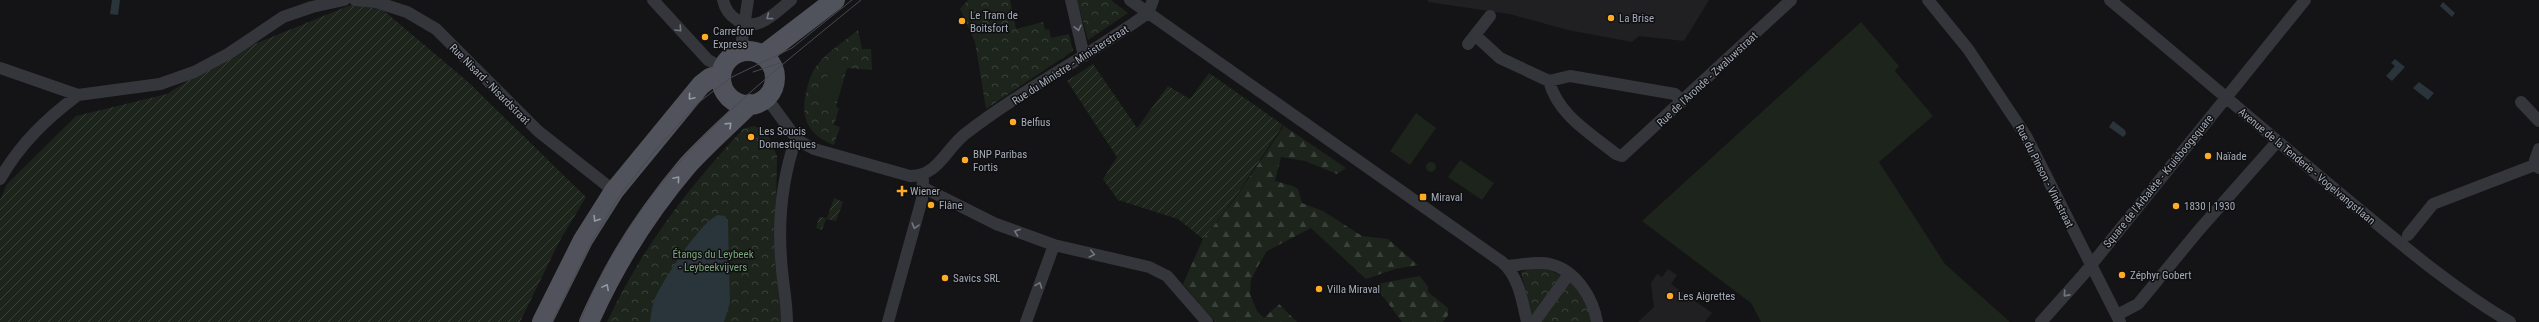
<svg xmlns="http://www.w3.org/2000/svg" width="2539" height="322" font-family="'Roboto Condensed',sans-serif">
  <style>
    .built { fill: #202023 }
    .forest { fill: url(#forest-firs) }
    .park { fill: url(#park-crowns) }
    .garden { fill: url(#garden-furrows) }
    .pitch { fill: #1c241c }
    .water { fill: #29343b }
    .lines { fill: none; stroke-linecap: round; stroke-linejoin: round }
    .street { stroke: #35363b; stroke-width: 12 }
    .primary { stroke: #50535b; stroke-width: 20 }
    .tram { stroke: #474a51; stroke-width: 1 }
    .oneway { stroke: #727680 }
    .oneway2 { stroke: #9399a5 }
    .poi-dot { fill: #ffab23; stroke: #0f0f11; stroke-width: 1.5 }
    .labels { text-anchor: middle; stroke-width: 3; stroke-linejoin: round; paint-order: stroke }
    .poi-label { font-size: 11px; fill: #a4abb8; stroke: #0f0f11; text-anchor: start }
    .street-label { font-size: 11px; fill: #a4abb8; stroke: #0f0f11 }
    .park-label { font-size: 11px; fill: #79a57a; stroke: #0f0f11 }
  </style>
  <defs>
    <pattern id="forest-firs" width="22" height="20" patternUnits="userSpaceOnUse"><rect width="22" height="20" fill="#1c241c"/><path d="M5 1l3.5 6h-7zM16 11l3.5 6h-7z" fill="#3a413b"/></pattern>
    <pattern id="park-crowns" width="20" height="18" patternUnits="userSpaceOnUse"><rect width="20" height="18" fill="#1c241c"/><path d="M2 6a3 3 0 1 1 6 0M12 15a3 3 0 1 1 6 0" fill="none" stroke="#3a413b"/></pattern>
    <pattern id="garden-furrows" width="10" height="10" patternUnits="userSpaceOnUse"><rect width="10" height="10" fill="#1c241c"/><path d="M-1 1l2-2M0 10L10 0M9 11l2-2" fill="none" stroke="#3a413b"/></pattern>
  </defs>
  <rect width="100%" height="100%" fill="#141416"/>
  <path class="built" d="M1428 0H1709L1684 41 1639 36 1632 42 1568 30 1509 14 1428 2Z
    M1668 269 1677 275 1671 284 1712 313 1705 322H1638L1654 307 1651 283 1657 274 1662 277Z"/>
  <path class="forest" d="M1284 126 1346 168 1337 174 1305 161 1281 157 1275 181 1293 186 1298 189 1302 203 1323 211 1362 236 1388 239 1418 265 1395 269 1366 279 1311 228 1267 251 1258 266 1251 280 1250 294 1257 311 1264 318 1279 304 1297 322H1215L1183 284 1203 239 1234 200Z
    M1420 276 1428 287V292L1448 308V315L1443 322H1402L1376 287 1377 284Z"/>
  <path class="park" d="M968 0H1010L1016 29 1043 22 1045 30 1049 29 1051 38 1069 34 1073 51 986 109 975 42 960 9Z
    M1077 0H1111L1128 13 1088 40Z
    M858 30 862 49H871L872 70 847 68 836 107 839 108 834 125 840 127 834 145C808 135 799 117 807 89 809 80 812 71 818 64 828 51 845 41 858 30Z
    M754 126 762 129 768 135 777 156 775 263 782 322H607C641 249 688 188 743 129Z
    M1538 267C1566 273 1588 292 1591 322H1533L1521 272Z"/>
  <path class="garden" d="M353 4 383 10 467 81 586 197 559 242 520 322H0V200L7 184 76 116 167 94 230 54Z
    M1093 64 1137 128 1168 86 1190 99 1209 73 1283 125 1234 199 1203 239 1178 219 1118 200 1103 179 1117 157 1067 81Z
    M834 198 843 202 836 221 826 219 822 230 816 228 819 217 827 218Z"/>
  <path class="pitch" d="M1861 22 1899 66 1895 71 1933 116 1879 162 1945 264 2010 322H1761L1751 303 1642 221Z
    M834 62 846 65 833 107 822 104 818 97Z
    M1416 113 1436 128 1410 165 1390 151Z
    M1460 160 1494 183 1482 200 1448 177Z
    M1426 167a5 5 0 1 1 10 0a5 5 0 1 1-10 0Z"/>
  <path class="water" d="M112 0H120L118 15 110 14Z
    M2443 2 2455 13 2452 17 2440 6Z
    M2395 59 2405 67 2392 81 2386 76 2395 66 2391 63Z
    M2419 82 2434 93 2428 100 2413 88Z
    M2113 121 2125 130 2126 134 2123 137 2109 127Z
    M718 215 725 216 728 222 730 303 724 322H650C651 314 652 305 655 298 663 280 701 221 718 215Z"/>
  <g class="lines">
    <path class="street" d="M355 0 376 2 407 12 436 29 538 131 614 191
      M653 0 708 60 723 68
      M723 0C725 9 729 15 737 20 757 34 776 12 791 0
      M1071 0 1084 56
      M1130 0 1502 262C1519 277 1522 300 1527 322
      M1928 0 1968 49 2026 136 2120 322
      M2110 0C2194 69 2276 141 2360 210 2408 250 2457 291 2510 322
      M1148 13 1153 0
      M1476 36 1500 58 1549 81 1570 76 1675 94 1682 102
      M1468 44 1490 16
      M747 51 742 40 748 0
      M0 68 78 95 160 84 194 72 228 54 283 17 312 7 344 0
      M1549 81C1558 115 1590 133 1616 154L1622 156 1791 0
      M766 97 796 138 801 142 814 149 910 176C937 177 946 149 965 134 1023 89 1089 56 1148 13
      M2521 102 2539 121
      M2539 149 2535 160 2539 168
      M0 179C20 144 46 119 78 95
      M924 188 996 224 1054 245 1149 267 1167 276 1207 322
      M2408 235 2433 204 2537 164
      M1507 266C1520 265 1537 261 1550 264 1576 270 1593 298 1597 322
      M2117 315 2138 304 2199 230 2276 143
      M787 322C787 301 782 280 781 258 778 218 783 176 796 138
      M888 322 922 199 923 180
      M1026 322 1054 245
      M1530 322 1535 321 1569 274
      M2041 322 2083 275 2305 0"/>
    <path class="primary" d="M721 78a27 27 0 1 1 54 0a27 27 0 1 1-54 0Z
      M763 55 835 0
      M542 322 583 240 614 191 701 85 710 78 721 75
      M589 322C614 266 647 213 687 166 707 144 729 125 750 104"/>
    <path class="tram" d="M753 72 780 63
      M552 322 592 241 621 194 654 152 698 103 730 78 792 48 852 0
      M580 322C637 176 745 95 861 0"/>
  </g>
  <defs><path id="oneway-chevron" d="M-2-3.5L2.5 0L-2 3.5" fill="none" stroke-width="1.6" stroke-linecap="round" stroke-linejoin="round"/></defs>
  <g class="oneway">
    <use href="#oneway-chevron" transform="translate(769 17) rotate(143)"/>
    <use href="#oneway-chevron" transform="translate(1078 28) rotate(77)"/>
    <use href="#oneway-chevron" transform="translate(679 29) rotate(47)"/>
    <use href="#oneway-chevron" transform="translate(915 226) rotate(106)"/>
    <use href="#oneway-chevron" transform="translate(1017 232) rotate(-160)"/>
    <use href="#oneway-chevron" transform="translate(1092 254) rotate(13)"/>
    <use href="#oneway-chevron" transform="translate(1039 285) rotate(-70)"/>
    <use href="#oneway-chevron" transform="translate(2066 294) rotate(132)"/>
  </g>
  <g class="oneway2">
    <use href="#oneway-chevron" transform="translate(691 97) rotate(130)"/>
    <use href="#oneway-chevron" transform="translate(729 125) rotate(-44)"/>
    <use href="#oneway-chevron" transform="translate(677 179) rotate(-50)"/>
    <use href="#oneway-chevron" transform="translate(596 219) rotate(122)"/>
    <use href="#oneway-chevron" transform="translate(606 287) rotate(-62)"/>
  </g>
  <g class="poi-dot">
    <circle cx="1611" cy="18" r="4"/>
    <circle cx="962" cy="21" r="4"/>
    <circle cx="705" cy="37" r="4"/>
    <circle cx="1013" cy="122" r="4"/>
    <circle cx="751" cy="137" r="4"/>
    <circle cx="2208" cy="156" r="4"/>
    <circle cx="965" cy="160" r="4"/>
    <path d="M900 185h4v4h4v4h-4v4h-4v-4h-4v-4h4z"/>
    <rect x="1419" y="193" width="8" height="8" rx="2"/>
    <circle cx="931" cy="205" r="4"/>
    <circle cx="2176" cy="206" r="4"/>
    <circle cx="2122" cy="275" r="4"/>
    <circle cx="945" cy="278" r="4"/>
    <circle cx="1319" cy="289" r="4"/>
    <circle cx="1670" cy="296" r="4"/>
  </g>
  <g class="labels">
    <g class="poi-label">
      <text x="970" y="19">Le Tram de<tspan x="970" dy="13">Boitsfort</tspan></text>
      <text x="1619" y="22">La Brise</text>
      <text x="713" y="35">Carrefour<tspan x="713" dy="13">Express</tspan></text>
      <text x="1021" y="126">Belfius</text>
      <text x="759" y="135">Les Soucis<tspan x="759" dy="13">Domestiques</tspan></text>
      <text x="973" y="158">BNP Paribas<tspan x="973" dy="13">Fortis</tspan></text>
      <text x="2216" y="160">Naïade</text>
      <text x="910" y="195">Wiener</text>
      <text x="1431" y="201">Miraval</text>
      <text x="939" y="209">Flâne</text>
      <text x="2184" y="210">1830 | 1930</text>
      <text x="2130" y="279">Zéphyr Gobert</text>
      <text x="953" y="282">Savics SRL</text>
      <text x="1327" y="293">Villa Miraval</text>
      <text x="1678" y="300">Les Aigrettes</text>
    </g>
    <g class="street-label">
      <text transform="translate(1070 65) rotate(-33)" y="4">Rue du Ministre - Ministerstraat</text>
      <text transform="translate(1707 79) rotate(-43)" y="4">Rue de l'Aronde - Zwaluwstraat</text>
      <text transform="translate(490 84) rotate(45)" y="4">Rue Nisard - Nisardstraat</text>
      <text transform="translate(2307 166) rotate(40)" y="4">Avenue de la Tenderie - Vogelvangstlaan</text>
      <text transform="translate(2045 176) rotate(63)" y="4">Rue du Pinson - Vinkstraat</text>
      <text transform="translate(2158 181) rotate(-51)" y="4">Square de l'Arbalète - Kruisboogsquare</text>
    </g>
    <g class="park-label">
      <text x="713" y="258">Étangs du Leybeek<tspan x="713" dy="13">- Leybeekvijvers</tspan></text>
    </g>
  </g>
</svg>
